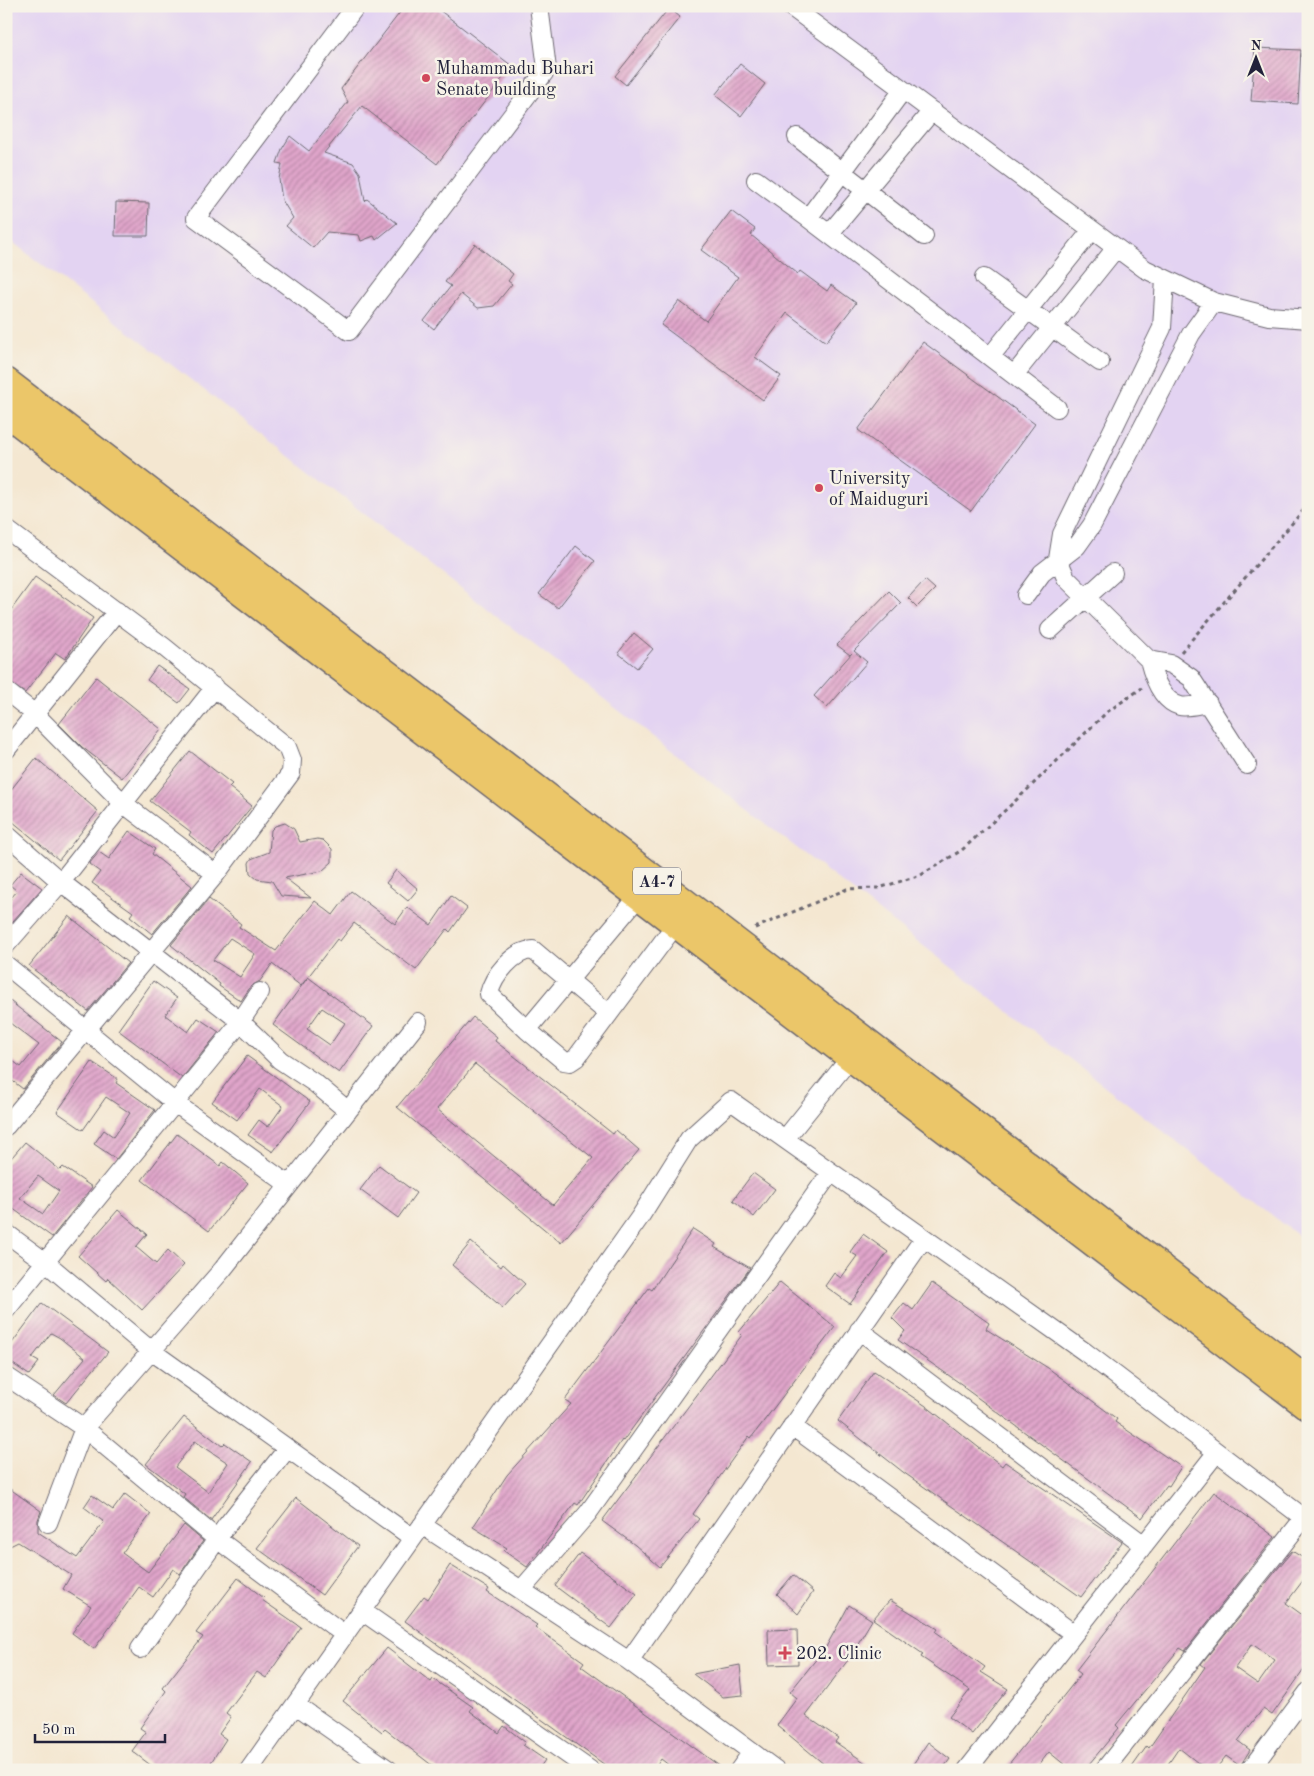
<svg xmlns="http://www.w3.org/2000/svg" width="1314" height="1776" font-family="'Old Standard TT',serif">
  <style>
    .built { fill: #e3d3f2 }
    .building { fill: url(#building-hatch); fill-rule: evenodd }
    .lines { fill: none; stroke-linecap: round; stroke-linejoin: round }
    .minor-casing { stroke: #6c6770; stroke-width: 20 }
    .highway-casing { stroke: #6c6770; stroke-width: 29 }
    .path { stroke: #6c6770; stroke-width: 3; stroke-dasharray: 4 4; stroke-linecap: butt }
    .minor { stroke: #fff; stroke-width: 18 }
    .highway { stroke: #ebc669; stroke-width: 26 }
    .poi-dot { fill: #d1495b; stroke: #f7f3e8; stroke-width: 2 }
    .labels { text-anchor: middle; stroke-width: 5; stroke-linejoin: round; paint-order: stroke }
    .shield { fill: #f7f3e8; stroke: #62616f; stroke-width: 1 }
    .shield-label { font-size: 16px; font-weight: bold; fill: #22223b }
    .poi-label { font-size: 18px; fill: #22223b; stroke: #f7f3e8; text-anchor: start }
  </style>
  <defs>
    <pattern id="building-hatch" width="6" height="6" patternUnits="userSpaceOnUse" patternTransform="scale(1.25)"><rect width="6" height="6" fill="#e0a5ca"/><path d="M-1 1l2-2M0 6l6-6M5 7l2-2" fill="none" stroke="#b586a5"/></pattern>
  </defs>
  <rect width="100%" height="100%" fill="#f7f3e8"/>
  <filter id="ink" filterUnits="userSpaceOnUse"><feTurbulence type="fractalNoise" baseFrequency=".02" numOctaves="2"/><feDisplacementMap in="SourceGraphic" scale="10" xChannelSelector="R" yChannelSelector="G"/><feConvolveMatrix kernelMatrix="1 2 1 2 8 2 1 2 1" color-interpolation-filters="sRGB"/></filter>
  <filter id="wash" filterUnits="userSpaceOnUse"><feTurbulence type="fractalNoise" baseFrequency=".0096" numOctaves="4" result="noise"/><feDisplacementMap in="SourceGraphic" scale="20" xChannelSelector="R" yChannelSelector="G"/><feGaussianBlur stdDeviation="1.12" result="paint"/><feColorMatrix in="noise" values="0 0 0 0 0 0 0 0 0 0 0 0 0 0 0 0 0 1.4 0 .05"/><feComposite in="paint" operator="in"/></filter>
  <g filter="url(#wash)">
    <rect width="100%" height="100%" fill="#f4e7d1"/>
    <path class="built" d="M6 6H1308V1243L6 237Z"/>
    <g id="blocks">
      <path class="building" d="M405 6H434L512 66 437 164 362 106 324 153 353 163 360 173 365 201 367 199 397 223 376 240 374 236 361 241 359 235 327 232 313 248 286 226 293 218 282 200 279 179 282 164 277 163 282 149 290 136 309 151 348 102 341 89Z
        M669 8 680 17 626 85 615 76Z
        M1255 48 1301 50 1298 104 1251 101Z
        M740 64 765 84 741 116 715 95Z
        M116 202 149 203 148 236H115Z
        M731 211 755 229 751 235 798 274 800 271 827 291 831 285 856 303 826 342 787 313 755 357 781 376 763 400 661 325 679 301 706 321 738 277 701 250Z
        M475 244 513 274 508 281 512 284 494 306 478 308 461 294 434 329 424 321 451 286 445 282Z
        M923 342 1035 424 971 511 858 430Z
        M576 546 595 561 558 608 539 594Z
        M35 577 93 618 65 659 56 653 25 693 6 681V617Z
        M925 580 935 589 917 607 908 598Z
        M889 591 901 603 854 651 867 662 827 708 814 696 852 653 850 655 837 645Z
        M634 633 653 649 637 668 618 653Z
        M157 666 190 689 179 703 147 680Z
        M96 677 161 729 122 778 82 747 59 724Z
        M190 751 232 784 229 787 252 806 213 854 189 835 191 832 150 801Z
        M36 758 98 811 59 860 6 816V796Z
        M285 823 294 829 300 842 317 839 323 840 332 849V862L322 871 285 878 311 898 281 896 272 881 257 879 250 873 249 863 251 859 269 852 271 830 275 826Z
        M129 831 155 849 152 854 192 886 152 934 130 916 133 912 92 883 100 872 89 864 99 852 109 859Z
        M396 870 418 889 408 901 386 883Z
        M21 872 42 888 6 929V904L17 891 10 885Z
        M351 891 395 924 407 907 431 925 451 896 467 908 450 932 447 929 416 970 354 923 340 941 337 939 301 986 272 964 260 981 251 986 241 1001 219 986 220 984 171 945 209 899 241 924 239 927 276 951 315 901 333 915ZM230 938 255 954 240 977 213 960Z
        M69 916 128 963 88 1011 29 966Z
        M308 977 373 1026 339 1073 273 1025ZM322 1008 345 1023 330 1045 307 1029Z
        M153 981 177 998 165 1015 188 1032 198 1018 219 1032 182 1078 118 1030Z
        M6 998 62 1042 23 1089 6 1076V1070L13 1061 21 1067 39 1045 6 1020Z
        M473 1017 497 1037 495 1041 613 1134 616 1130 639 1150 561 1243 397 1107ZM475 1064 593 1158 553 1205 437 1109Z
        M247 1056 310 1102 273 1152 248 1135 259 1120 268 1127 283 1106 260 1089 237 1120 212 1102Z
        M92 1062 118 1079 116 1083 155 1110 116 1159 94 1144 104 1130 114 1137 130 1113 106 1097 83 1130 57 1112Z
        M177 1134 220 1166 223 1162 248 1183 209 1231 142 1180Z
        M25 1142 60 1170 63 1167 92 1187 52 1237 12 1208 6 1215V1164ZM38 1176 59 1191 43 1214 20 1198Z
        M379 1165 416 1193 398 1218 360 1190Z
        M753 1173 775 1189 754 1217 733 1200Z
        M118 1210 147 1234 136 1247 156 1264 168 1250 184 1265 142 1310 108 1278 106 1281 78 1256Z
        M693 1229 716 1244 714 1247 750 1268 623 1441 622 1440 578 1505 575 1503 527 1567 504 1551 507 1548 473 1527 507 1475 571 1404 565 1400 649 1288 652 1290Z
        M863 1234 888 1252 850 1304 825 1286 834 1273 841 1278 857 1256 850 1252Z
        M471 1242 501 1267 503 1264 525 1284 503 1308 452 1265Z
        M780 1282 835 1327 751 1438 749 1436 693 1514 699 1519 660 1567 635 1545 602 1521 742 1335 739 1332Z
        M932 1283 989 1323 986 1329 1048 1368 1117 1419 1115 1422 1181 1467 1169 1486 1167 1485 1142 1518 963 1387 964 1386 898 1340 905 1331 892 1318 904 1303 913 1310Z
        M42 1303 108 1352 66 1403 54 1395 85 1358 60 1338 51 1333 32 1358 39 1362 29 1375 6 1359V1351Z
        M874 1371 926 1406 1002 1466 1005 1462 1122 1542 1081 1597 903 1472 838 1421Z
        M184 1417 222 1446 225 1443 252 1462 211 1520 183 1497 185 1494 146 1464ZM195 1441 228 1463 208 1492 175 1467Z
        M6 1486 41 1511 38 1520V1532L77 1558 104 1522 84 1507 92 1495 113 1510 125 1494 151 1514 122 1553 148 1572 184 1525 203 1541 180 1574 173 1569 153 1597 139 1587 94 1649 72 1633 91 1606 63 1589 71 1575 18 1542 6 1548Z
        M1214 1492 1275 1537 1185 1651 1180 1648 1116 1725 1119 1728 1084 1770H1071L1049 1752 1035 1770H1004L1081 1674 1076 1670Z
        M296 1498 358 1546 322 1595 257 1548Z
        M1292 1551 1308 1561V1574L1286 1603 1308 1619V1664L1272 1715 1263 1709 1238 1741 1250 1750 1240 1766 1226 1756 1215 1770H1207L1179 1748 1164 1770H1130L1147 1746 1149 1748 1205 1667 1201 1664ZM1252 1644 1275 1660 1258 1684 1235 1668Z
        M580 1553 637 1594 611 1628 555 1586Z
        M450 1565 489 1589 487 1592 537 1625 535 1627 584 1662 581 1666 725 1770H675L661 1759 654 1770H612L405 1621 424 1596 428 1599Z
        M793 1575 813 1592 798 1614 777 1594Z
        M238 1578 264 1598 262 1600 301 1627 266 1678 257 1672 226 1713 231 1717 219 1734 226 1739 206 1770H157L132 1751 146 1732 140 1728 166 1691 163 1688 203 1637 196 1633Z
        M890 1600 938 1629 936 1632 985 1667 981 1672 1008 1689 972 1734 949 1717 970 1690 921 1657 923 1654 873 1619Z
        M849 1605 872 1620 848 1660 806 1716 838 1738 835 1742 876 1770H831L777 1725 797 1698 790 1692 826 1647Z
        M797 1629 798 1664 769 1665 768 1630Z
        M387 1648 431 1682 433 1679 473 1707 470 1711 499 1733 504 1726 525 1742 523 1745 545 1760 538 1770H438L385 1729 382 1732 343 1701Z
        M740 1665 743 1695 723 1697 693 1674Z
        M928 1742 950 1759 942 1770H909Z"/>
    </g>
  </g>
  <g filter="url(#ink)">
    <use href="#blocks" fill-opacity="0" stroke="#6c6770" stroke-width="1"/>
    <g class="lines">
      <defs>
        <path id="minor" d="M356 6 196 218 349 331 547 69 539 6
          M790 6 1145 269 1214 302 1269 316 1308 319
          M797 137 924 236
          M756 180 808 218 903 90
          M808 218 1057 408
          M829 234 932 111
          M984 278 1100 362
          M1165 279 1162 328 1062 534 1058 559 1066 578 1149 660 1171 664 1191 678 1247 765
          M990 357 1092 230
          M1014 375 1116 248
          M6 529 164 647 287 747 292 760 291 773 216 874 6 1126
          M1026 595 1042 573 1077 546 1092 525 1191 334 1214 302
          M1050 630 1113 573
          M1149 660C1153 676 1161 701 1180 706 1187 708 1200 704 1208 703
          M6 691 35 714 124 804 216 874
          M6 750 117 611
          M6 834 61 882 240 1021 280 1060 316 1084 348 1111
          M639 896 527 1030 564 1061 570 1062 576 1058 676 924
          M6 945 61 882 215 687
          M6 965 175 1103 289 1185
          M527 1030 489 994C493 976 514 950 533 950L609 1014
          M785 1139 851 1057
          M6 1233 44 1261 150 1350 413 1538
          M6 1310 236 1028 260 992
          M859 1330 1144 1545
          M6 1376 84 1428 217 1539 345 1635
          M792 1426 1074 1634
          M48 1523 84 1428 223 1269 418 1022
          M422 1525 629 1661 776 1770
          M522 1589 588 1513 831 1172
          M362 1611 590 1770
          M140 1649 227 1525 287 1449
          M629 1661 924 1238
          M296 1705 389 1770
          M249 1770 640 1217 689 1139 731 1101 1085 1352 1308 1521
          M739 1770 752 1752
          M967 1770 1217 1452
          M1104 1770 1304 1518
          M1250 1770 1308 1692"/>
        <path id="highway" d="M6 381 1308 1380
          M6 413 1308 1407"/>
      </defs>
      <use href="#minor" class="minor-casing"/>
      <use href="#highway" class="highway-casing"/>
      <path class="path" d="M1181 652 1308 505
        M755 928 847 889 879 888 921 875 962 850 1026 791 1107 712 1142 688"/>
      <use href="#minor" class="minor"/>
      <use href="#highway" class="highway"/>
    </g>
  </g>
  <g class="poi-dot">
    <circle cx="426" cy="78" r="5"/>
    <circle cx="819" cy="488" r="5"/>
    <path d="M782.5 1645.5h5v5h5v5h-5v5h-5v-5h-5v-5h5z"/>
  </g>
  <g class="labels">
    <rect class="shield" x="633" y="867.5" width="48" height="27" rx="4"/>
    <g class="shield-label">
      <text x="657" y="887">A4-7</text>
    </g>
    <g class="poi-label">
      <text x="436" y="74">Muhammadu Buhari<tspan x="436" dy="21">Senate building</tspan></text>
      <text x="829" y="484">University<tspan x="829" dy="21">of Maiduguri</tspan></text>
      <text x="796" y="1659">202. Clinic</text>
    </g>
  </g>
  <rect width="1314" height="1776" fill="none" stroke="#f7f3e8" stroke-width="25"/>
  <g transform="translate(1256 58)" stroke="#f7f3e8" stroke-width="4" paint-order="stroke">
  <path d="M0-4L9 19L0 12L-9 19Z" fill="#22223b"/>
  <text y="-8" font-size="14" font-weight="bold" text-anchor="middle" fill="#22223b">N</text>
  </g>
  <path d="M35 1734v8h130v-8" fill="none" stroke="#22223b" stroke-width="2.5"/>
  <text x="42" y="1734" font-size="15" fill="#22223b" stroke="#f7f3e8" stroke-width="4" paint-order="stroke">50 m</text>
</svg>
